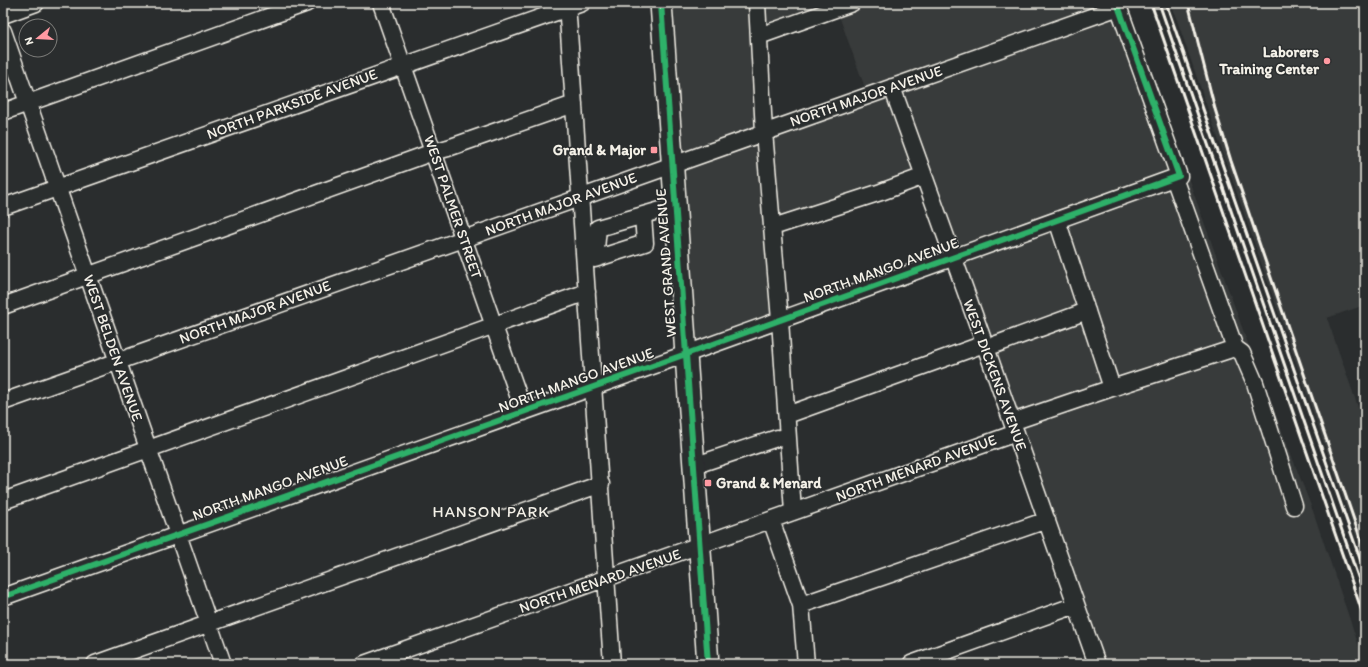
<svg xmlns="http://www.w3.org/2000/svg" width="1368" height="667" font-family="Itim,sans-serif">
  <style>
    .built { fill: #373a3a }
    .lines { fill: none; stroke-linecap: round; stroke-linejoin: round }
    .minor-casing { stroke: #f4f1e8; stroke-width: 19 }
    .major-casing { stroke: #f4f1e8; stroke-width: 24 }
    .minor { stroke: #2a2d2e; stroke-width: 16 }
    .major { stroke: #2a2d2e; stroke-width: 21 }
    .rail { stroke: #f4f1e8; stroke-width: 3 }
    .cycleway-casing { stroke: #2a2d2e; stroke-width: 8 }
    .cycleway { stroke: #2db169; stroke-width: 6 }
    .poi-dot { fill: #ff9aa2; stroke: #2a2d2e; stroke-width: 1.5 }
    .labels { text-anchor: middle; stroke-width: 3; stroke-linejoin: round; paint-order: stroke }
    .poi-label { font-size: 15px; font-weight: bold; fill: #f4f1e8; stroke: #2a2d2e; text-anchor: end }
    .street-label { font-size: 15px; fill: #f4f1e8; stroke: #2a2d2e }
    .neighbourhood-label { font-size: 16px; letter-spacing: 1px; fill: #f4f1e8; stroke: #2a2d2e }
  </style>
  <rect width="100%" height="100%" fill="#2a2d2e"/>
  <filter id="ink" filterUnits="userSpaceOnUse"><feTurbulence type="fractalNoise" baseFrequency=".025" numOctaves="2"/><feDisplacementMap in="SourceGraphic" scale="8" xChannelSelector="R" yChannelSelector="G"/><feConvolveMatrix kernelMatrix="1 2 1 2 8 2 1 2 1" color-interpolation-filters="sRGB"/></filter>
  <g filter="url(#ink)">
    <path class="built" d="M672 3H800L805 17 762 33 768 122 865 88 838 13 867 3H1125L1247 341 1313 511 1365 664H1102L927 174 778 232 783 312 696 342Z
      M1171 3H1365V305L1327 318 1365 427V562Z"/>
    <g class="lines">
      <defs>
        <path id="minor" d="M381 3 524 412
          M567 3 612 664
          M757 3 764 132 780 320 793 512
          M3 15 36 3
          M3 31 223 664
          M759 36 852 3
          M892 87 986 348 1097 664
          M3 112 307 3
          M1174 178 1235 348 1242 353 1255 383 1294 506
          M3 207 582 3
          M643 216 645 243 595 259 598 228 675 206
          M773 227 881 192 924 176
          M3 306 433 152 448 148 574 104
          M986 348 1087 311
          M1112 388 1235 348
          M3 402 1119 7
          M787 415 984 344
          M1012 422 1112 388 1057 220
          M693 466 777 438
          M3 501 587 292
          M771 520 801 605 806 664
          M3 597 686 354 1179 176 1117 3
          M801 605 1047 520
          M95 664 601 484
          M364 664 1016 433
          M911 664 1076 605"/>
        <path id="major" d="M661 3 708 664"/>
      </defs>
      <use href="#minor" class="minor-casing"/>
      <use href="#major" class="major-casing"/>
      <use href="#minor" class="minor"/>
      <use href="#major" class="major"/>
      <path class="rail" d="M1151 3 1365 620
        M1159 3 1365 597
        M1166 3 1365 573
        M1188 3 1215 109 1231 161 1365 552"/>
      <defs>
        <path id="cycleway" d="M661 3 708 664
          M3 597 686 354 1179 176 1117 3"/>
      </defs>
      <use href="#cycleway" class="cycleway-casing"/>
      <use href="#cycleway" class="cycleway"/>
    </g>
  </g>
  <g class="poi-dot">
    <circle cx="1327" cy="61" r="4"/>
    <rect x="650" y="146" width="8" height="8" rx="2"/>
    <rect x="704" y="479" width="8" height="8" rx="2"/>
  </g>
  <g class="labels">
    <g class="poi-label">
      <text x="1319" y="57">Laborers<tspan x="1319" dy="17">Training Center</tspan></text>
      <text x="646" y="155">Grand &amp; Major</text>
      <text x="716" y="488" text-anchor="start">Grand &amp; Menard</text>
    </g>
    <g class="street-label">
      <text transform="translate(866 96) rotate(-19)" y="5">NORTH MAJOR AVENUE</text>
      <text transform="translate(292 104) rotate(-20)" y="5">NORTH PARKSIDE AVENUE</text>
      <text transform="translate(561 204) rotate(-20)" y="5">NORTH MAJOR AVENUE</text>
      <text transform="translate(453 207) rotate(71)" y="5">WEST PALMER STREET</text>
      <text transform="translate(666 263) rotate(-94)" y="5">WEST GRAND AVENUE</text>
      <text transform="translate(881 270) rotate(-20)" y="5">NORTH MANGO AVENUE</text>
      <text transform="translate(255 312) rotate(-20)" y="5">NORTH MAJOR AVENUE</text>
      <text transform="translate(113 348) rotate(71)" y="5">WEST BELDEN AVENUE</text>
      <text transform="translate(995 375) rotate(70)" y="5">WEST DICKENS AVENUE</text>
      <text transform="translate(576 380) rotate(-20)" y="5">NORTH MANGO AVENUE</text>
      <text transform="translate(916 468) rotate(-20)" y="5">NORTH MENARD AVENUE</text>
      <text transform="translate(270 488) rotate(-20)" y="5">NORTH MANGO AVENUE</text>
      <text transform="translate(600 581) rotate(-19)" y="5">NORTH MENARD AVENUE</text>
    </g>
    <g class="neighbourhood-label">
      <text x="491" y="517">HANSON PARK</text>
    </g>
  </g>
  <rect width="1368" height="667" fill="none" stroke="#2a2d2e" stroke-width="16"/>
  <rect x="8" y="8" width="1352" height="651" fill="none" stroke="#f4f1e8" stroke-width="1.5" filter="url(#ink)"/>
  <g transform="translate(38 38) rotate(252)"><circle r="19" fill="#2a2d2e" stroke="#7b7b78"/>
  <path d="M0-3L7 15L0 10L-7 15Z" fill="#ff9aa2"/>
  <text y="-6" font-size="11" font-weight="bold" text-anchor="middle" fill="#f4f1e8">N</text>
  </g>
</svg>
